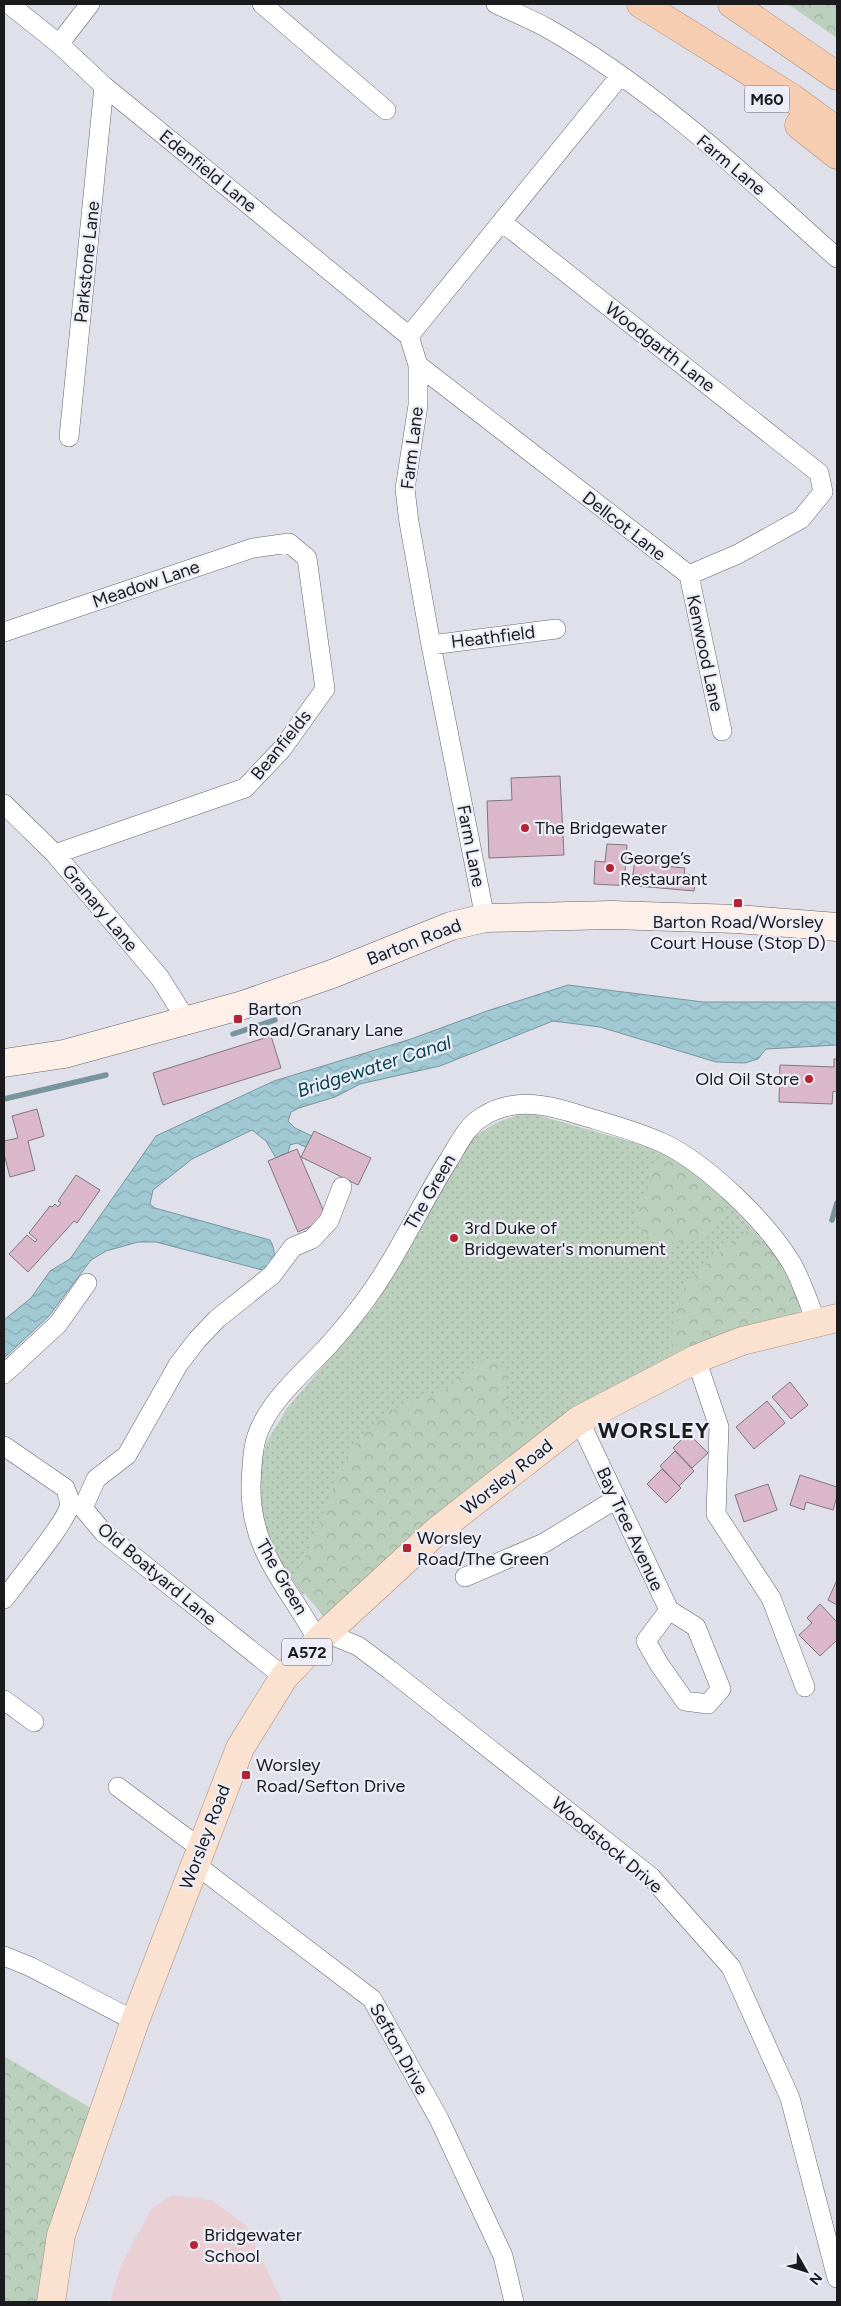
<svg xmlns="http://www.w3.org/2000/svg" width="841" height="2306" font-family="Figtree,sans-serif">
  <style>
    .education { fill: #ead0d4 }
    .green { fill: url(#green-dots) }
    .forest { fill: url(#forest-crowns) }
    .water { fill: url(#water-waves); stroke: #78959d }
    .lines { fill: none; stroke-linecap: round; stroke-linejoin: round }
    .stream { stroke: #78959d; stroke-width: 5.5 }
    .building { fill: #dbb8c9; stroke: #80767a }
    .minor-casing { stroke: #64646d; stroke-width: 20 }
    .secondary-casing { stroke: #64646d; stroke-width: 29 }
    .primary-casing { stroke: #a98f7e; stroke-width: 29 }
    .motorway-casing { stroke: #a98f7e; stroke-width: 29 }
    .minor { stroke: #fff; stroke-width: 19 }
    .secondary { stroke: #fcf0e8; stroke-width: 28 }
    .primary { stroke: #fae1d0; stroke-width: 28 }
    .motorway { stroke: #f6cdb1; stroke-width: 28 }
    .poi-dot { fill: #b52432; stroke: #ededf8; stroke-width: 2 }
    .labels { text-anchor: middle; stroke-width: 4.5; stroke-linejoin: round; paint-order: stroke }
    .shield { fill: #ededf8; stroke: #5a5a5f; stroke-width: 1 }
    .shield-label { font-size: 16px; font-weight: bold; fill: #1b1b1e }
    .street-label { font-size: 18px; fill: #1b1b1e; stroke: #ededf8 }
    .poi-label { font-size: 18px; fill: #1b1b1e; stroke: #ededf8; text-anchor: start }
    .water-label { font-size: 19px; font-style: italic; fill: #02434f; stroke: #ededf8 }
    .district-label { font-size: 22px; font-weight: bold; letter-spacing: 1px; fill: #1b1b1e; stroke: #ededf8 }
  </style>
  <defs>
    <pattern id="green-dots" width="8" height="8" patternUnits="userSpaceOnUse" patternTransform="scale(1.25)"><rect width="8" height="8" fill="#bbcfbd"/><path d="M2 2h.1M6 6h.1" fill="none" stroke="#a0b1a2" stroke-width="1.8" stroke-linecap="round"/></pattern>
    <pattern id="forest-crowns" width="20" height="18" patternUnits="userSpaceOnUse" patternTransform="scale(1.25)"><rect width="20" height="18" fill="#bbcfbd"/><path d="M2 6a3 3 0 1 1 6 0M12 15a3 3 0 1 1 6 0" fill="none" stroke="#a0b1a2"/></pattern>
    <pattern id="water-waves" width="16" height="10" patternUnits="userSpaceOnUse" patternTransform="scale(1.25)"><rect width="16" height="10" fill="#a0c9d4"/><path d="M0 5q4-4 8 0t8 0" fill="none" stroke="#89acb6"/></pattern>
  </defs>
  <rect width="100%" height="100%" fill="#e0e0eb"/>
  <path class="education" d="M173 2195 211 2200 246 2225 282 2302H110L121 2265 151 2209Z"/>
  <path class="green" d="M526 1112 646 1146 672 1157 719 1194 765 1243 779 1261 801 1311 740 1331 303 1595 284 1567 267 1536 260 1497V1466L267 1441 288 1407 373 1308 418 1227 470 1139 496 1123Z"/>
  <path class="forest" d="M786 4H837V38L794 8Z
    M665 1154 700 1176 727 1202 720 1222 707 1236 674 1243 646 1236 635 1222 654 1162Z
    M752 1229 779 1261 802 1303 797 1317 672 1361C673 1345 670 1323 675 1307 685 1274 726 1248 752 1229Z
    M492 1357 506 1365 507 1387 505 1410 511 1421 548 1433 325 1618 295 1582 341 1469 362 1434 389 1411 447 1388 475 1366Z
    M4 2056 92 2109 57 2302H4Z"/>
  <path class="water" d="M568 985 703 1002H837V1045L766 1049 758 1059 745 1063 716 1062 600 1027 553 1021 440 1066 360 1084 335 1097 299 1108 291 1112 288 1121 295 1128 367 1162 362 1174 297 1143 290 1145 288 1153 276 1158 266 1141 252 1130 192 1159 153 1190 150 1204 155 1208 270 1240C277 1252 274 1260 270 1272L156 1242H138L106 1251 91 1260 49 1316 4 1358V1320L31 1298 50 1271 70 1259 156 1136 274 1081 411 1039 487 1011Z"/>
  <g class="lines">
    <path class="stream" d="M233 1034 275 1020
      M4 1099 106 1075
      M832 1220 837 1203"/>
  </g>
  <path class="building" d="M560 776 564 855 489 858 487 801 512 800 511 778Z
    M607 844 627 845 625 874 650 876 649 887 594 884 595 861 605 862Z
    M650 855 665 857 664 866 685 868 684 874 696 875 694 891 649 887 650 876 633 874 635 859 649 861Z
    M271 1036 281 1068 163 1105 153 1073Z
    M834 1059H837V1092L833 1091 832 1104 779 1102 780 1065 834 1067Z
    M37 1109 44 1136 28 1141 35 1170 10 1177 4 1154V1141L18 1138 12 1116Z
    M314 1131 371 1158 358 1185 301 1157Z
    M297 1149 327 1219 298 1232 268 1161Z
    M76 1175 100 1190 77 1223 74 1221 28 1272 9 1254 27 1235 35 1242 37 1240 29 1233 50 1206 52 1207 55 1204 58 1207 61 1203 58 1201Z
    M790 1382 808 1405 791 1419 772 1397Z
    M767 1401 785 1423 754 1449 736 1427Z
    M688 1433 708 1453 692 1468 673 1448Z
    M675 1451 694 1471 679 1486 660 1466Z
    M662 1469 681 1488 666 1503 647 1484Z
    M800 1475 837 1487V1496L833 1510 806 1502 804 1510 790 1505Z
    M768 1484 777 1510 744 1522 735 1495Z
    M837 1580V1605L828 1600Z
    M820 1604 837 1622V1640L820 1656 799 1635 812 1623 807 1618Z"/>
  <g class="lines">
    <defs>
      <path id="minor" d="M9 4 59 44 104 86 409 336
        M262 4 386 110
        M496 4C513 12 531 19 547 28 653 88 747 177 837 258
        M59 44 90 4
        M409 336 418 365V405L405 489 409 522 431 645 485 918
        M409 336 620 76
        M418 365 689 575 738 554 801 519 823 492 819 473 502 222
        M69 437 104 86
        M689 575 722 731
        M4 632 253 548 289 543 307 558 325 689 282 749 245 788 55 854
        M431 645 556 629
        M4 804 55 854 160 978 187 1021
        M696 1359 719 1427 716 1514 771 1598 805 1687
        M4 1374 58 1324 87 1283
        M579 1420 669 1610 696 1627 721 1689 708 1704 685 1701 659 1664 646 1641 669 1610
        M4 1446 65 1488C67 1494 71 1500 69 1507 66 1522 16 1583 4 1599
        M465 1577 544 1543 616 1499
        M326 1633 358 1646 390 1670 651 1877 731 1967 790 2098 837 2278
        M318 1641C288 1585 250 1552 251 1485 252 1468 252 1448 258 1433 271 1399 303 1373 327 1347 340 1333 352 1318 364 1302 397 1258 420 1205 450 1158 459 1143 467 1126 482 1117 514 1096 550 1105 583 1116 610 1124 637 1131 663 1143 707 1164 767 1222 792 1264 802 1282 809 1303 816 1322
        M284 1677 103 1532 83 1508 96 1479 127 1455 178 1365 197 1340 217 1319 272 1275 293 1247 312 1239 329 1221 342 1187
        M4 1700 34 1722
        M118 1787 200 1848
        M195 1864 372 1999 439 2119 503 2256 514 2302
        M4 1956 31 1967 135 2021"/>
      <path id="secondary" d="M4 1063 64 1054 243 1005 332 974 451 926 485 918 612 915 737 919 837 927"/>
      <path id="primary" d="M51 2302 61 2235 135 2021 240 1748 284 1677 326 1633 438 1530 579 1420 696 1359 742 1341 837 1318"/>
      <path id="motorway" d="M641 4 792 98 837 131
        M732 4 837 76
        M799 125 837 155"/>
    </defs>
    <use href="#minor" class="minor-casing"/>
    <use href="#secondary" class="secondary-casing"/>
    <use href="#primary" class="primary-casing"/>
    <use href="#motorway" class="motorway-casing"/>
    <use href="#minor" class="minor"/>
    <use href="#secondary" class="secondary"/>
    <use href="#primary" class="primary"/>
    <use href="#motorway" class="motorway"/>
  </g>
  <g class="poi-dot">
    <circle cx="525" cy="828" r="5"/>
    <circle cx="610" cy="868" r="5"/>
    <rect x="733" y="898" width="10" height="10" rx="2.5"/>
    <rect x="233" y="1014" width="10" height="10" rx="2.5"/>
    <circle cx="809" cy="1079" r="5"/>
    <circle cx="454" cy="1238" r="5"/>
    <rect x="402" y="1543" width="10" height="10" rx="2.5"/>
    <rect x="241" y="1770" width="10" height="10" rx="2.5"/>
    <circle cx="194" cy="2245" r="5"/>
  </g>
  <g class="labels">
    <g class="shield">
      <rect x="744.5" y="85.5" width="45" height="27" rx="4"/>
      <rect x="282" y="1638.5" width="50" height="27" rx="4"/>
    </g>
    <g class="shield-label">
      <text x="767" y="105">M60</text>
      <text x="307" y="1658">A572</text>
    </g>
    <g class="street-label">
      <text transform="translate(731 165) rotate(40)" y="6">Farm Lane</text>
      <text transform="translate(208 171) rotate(39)" y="6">Edenfield Lane</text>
      <text transform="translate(87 262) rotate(-84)" y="6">Parkstone Lane</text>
      <text transform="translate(660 347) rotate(38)" y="6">Woodgarth Lane</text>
      <text transform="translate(412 448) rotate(-83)" y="6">Farm Lane</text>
      <text transform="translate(624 526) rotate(38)" y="6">Dellcot Lane</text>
      <text transform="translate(146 584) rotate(-19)" y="6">Meadow Lane</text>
      <text transform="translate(493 637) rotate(-7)" y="6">Heathfield</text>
      <text transform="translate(705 653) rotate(78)" y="6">Kenwood Lane</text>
      <text transform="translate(281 745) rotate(-51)" y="6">Beanfields</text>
      <text transform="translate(471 846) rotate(79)" y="6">Farm Lane</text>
      <text transform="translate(100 908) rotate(50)" y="6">Granary Lane</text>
      <text transform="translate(414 942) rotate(-21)" y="6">Barton Road</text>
      <text transform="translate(430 1192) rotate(-60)" y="6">The Green</text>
      <text transform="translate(507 1477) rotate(-38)" y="6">Worsley Road</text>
      <text transform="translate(630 1529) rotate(65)" y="6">Bay Tree Avenue</text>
      <text transform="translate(157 1574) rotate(40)" y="6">Old Boatyard Lane</text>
      <text transform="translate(282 1577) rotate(60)" y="6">The Green</text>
      <text transform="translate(205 1837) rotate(-69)" y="6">Worsley Road</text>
      <text transform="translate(607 1845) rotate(40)" y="6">Woodstock Drive</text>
      <text transform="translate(399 2049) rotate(61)" y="6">Sefton Drive</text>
    </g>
    <g class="poi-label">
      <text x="535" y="834">The Bridgewater</text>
      <text x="620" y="864">George’s<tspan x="620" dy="21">Restaurant</tspan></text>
      <text x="738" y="928" text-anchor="middle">Barton Road/Worsley<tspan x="738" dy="21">Court House (Stop D)</tspan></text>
      <text x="248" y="1015">Barton<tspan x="248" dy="21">Road/Granary Lane</tspan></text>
      <text x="799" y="1085" text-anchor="end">Old Oil Store</text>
      <text x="464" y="1234">3rd Duke of<tspan x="464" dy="21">Bridgewater's monument</tspan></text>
      <text x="417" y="1544">Worsley<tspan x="417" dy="21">Road/The Green</tspan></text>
      <text x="256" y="1771">Worsley<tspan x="256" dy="21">Road/Sefton Drive</tspan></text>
      <text x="204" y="2241">Bridgewater<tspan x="204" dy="21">School</tspan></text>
    </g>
    <g class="water-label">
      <text transform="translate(374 1066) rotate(-18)" y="7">Bridgewater Canal</text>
    </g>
    <g class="district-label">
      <text x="654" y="1438">WORSLEY</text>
    </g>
  </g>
  <rect width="841" height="2306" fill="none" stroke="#1b1b1e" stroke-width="10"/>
  <g transform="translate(806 2271) rotate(129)" stroke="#ededf8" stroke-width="4" paint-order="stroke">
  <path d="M0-4L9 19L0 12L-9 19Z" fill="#1b1b1e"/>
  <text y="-8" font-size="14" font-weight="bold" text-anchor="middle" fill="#1b1b1e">N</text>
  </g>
</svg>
